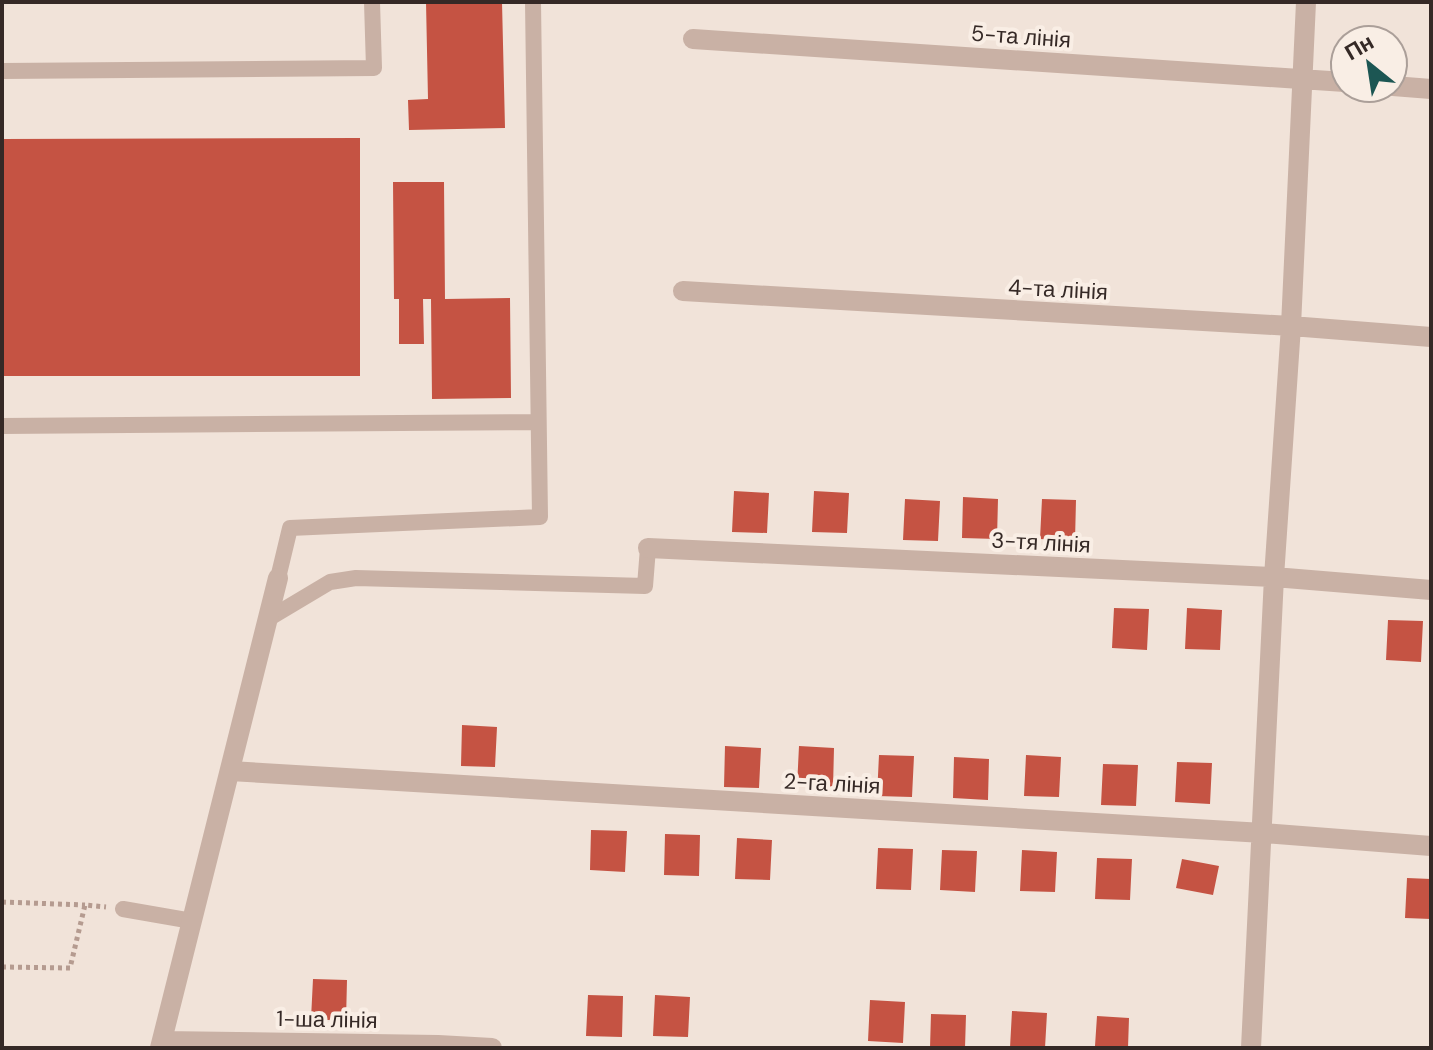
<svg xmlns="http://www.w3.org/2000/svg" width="1433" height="1050" font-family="'DM Sans',sans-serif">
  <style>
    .building { fill: #c55343 }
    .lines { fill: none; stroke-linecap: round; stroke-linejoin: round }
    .path { stroke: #b59b90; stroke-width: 5; stroke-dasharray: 4 4; stroke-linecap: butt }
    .lane { stroke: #c9b1a5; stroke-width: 16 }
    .street { stroke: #c9b1a5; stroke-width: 20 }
    .labels { text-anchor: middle; stroke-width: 8; stroke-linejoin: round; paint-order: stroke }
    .street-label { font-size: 22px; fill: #352926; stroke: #f9eee5 }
  </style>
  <rect width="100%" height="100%" fill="#f1e3d9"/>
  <path class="building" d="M426 2H502L505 128 409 130 408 100 428 99Z
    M360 138V376H2V139Z
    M393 182H444L445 299 510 298 511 398 432 399 431 299H423L424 344H399V299H394Z
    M734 491 769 493 767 533 732 532Z
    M814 491 849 493 847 533 812 532Z
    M963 497 998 499 997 539 962 538Z
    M905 499 940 501 938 541 903 540Z
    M1042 499 1076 500 1075 541 1040 539Z
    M1114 608 1149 609 1147 650 1112 648Z
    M1187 608 1222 610 1220 650 1185 649Z
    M1388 620 1423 621 1421 662 1386 660Z
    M462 725 497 727 495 767 461 766Z
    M725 746 761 748 759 788 724 787Z
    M799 746 834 748 833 788 797 787Z
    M879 755 914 756 912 797 877 796Z
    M1026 755 1061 757 1059 797 1024 796Z
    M954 757 989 759 988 800 953 798Z
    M1177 762 1212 763 1210 804 1175 802Z
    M1103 764 1138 765 1136 806 1101 805Z
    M591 830 627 831 625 872 590 870Z
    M665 834 700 835 699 876 664 875Z
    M737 838 772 840 770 880 735 879Z
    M878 848 913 849 911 890 876 889Z
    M942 850 977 851 975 892 940 890Z
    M1022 850 1057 852 1055 892 1020 891Z
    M1097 858 1132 859 1130 900 1095 899Z
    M1182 859 1219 866 1213 895 1176 888Z
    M1407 878 1431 879V919L1405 918Z
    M313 979 347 980 346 1021 311 1019Z
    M588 995 623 996 622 1037 586 1036Z
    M655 995 690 997 688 1037 653 1036Z
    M870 1000 905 1002 903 1043 868 1041Z
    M1012 1011 1047 1013 1045 1048H1010Z
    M931 1014 966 1015 965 1048H930Z
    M1097 1016 1129 1018 1128 1048 1095 1046Z"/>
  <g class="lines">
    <path class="path" d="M2 902 85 905
      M2 967 70 968 85 905 106 907"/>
    <path class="lane" d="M2 71 374 68 372 2
      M2 426 538 422
      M278 578 290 528 540 517 533 2
      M268 619 330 582 356 578 645 586 648 548
      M123 909 192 921"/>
    <path class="street" d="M693 39 1345 82
      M1393 86 1431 89
      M683 291 1291 326 1431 337
      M648 548 1274 577 1431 590
      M230 771 1263 833 1431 846
      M162 1041 438 1045 492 1048
      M160 1048 278 578
      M1251 1048 1274 577 1291 326 1306 2"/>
  </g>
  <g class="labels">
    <g class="street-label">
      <text transform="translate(1021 36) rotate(4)" y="8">5-та лінія</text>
      <text transform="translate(1058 289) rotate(3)" y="8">4-та лінія</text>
      <text transform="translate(1041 542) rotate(3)" y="8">3-тя лінія</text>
      <text transform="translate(832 783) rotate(3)" y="8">2-га лінія</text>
      <text transform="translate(327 1019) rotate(1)" y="8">1-ша лінія</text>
    </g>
  </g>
  <rect width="1433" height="1050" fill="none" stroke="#352926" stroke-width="8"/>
  <g transform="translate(1369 64) rotate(330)"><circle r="38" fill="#f9eee5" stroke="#ab9f99" stroke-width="2"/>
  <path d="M0-6L14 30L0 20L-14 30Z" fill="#1c5653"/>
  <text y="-12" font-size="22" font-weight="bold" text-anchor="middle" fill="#352926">Пн</text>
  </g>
</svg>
